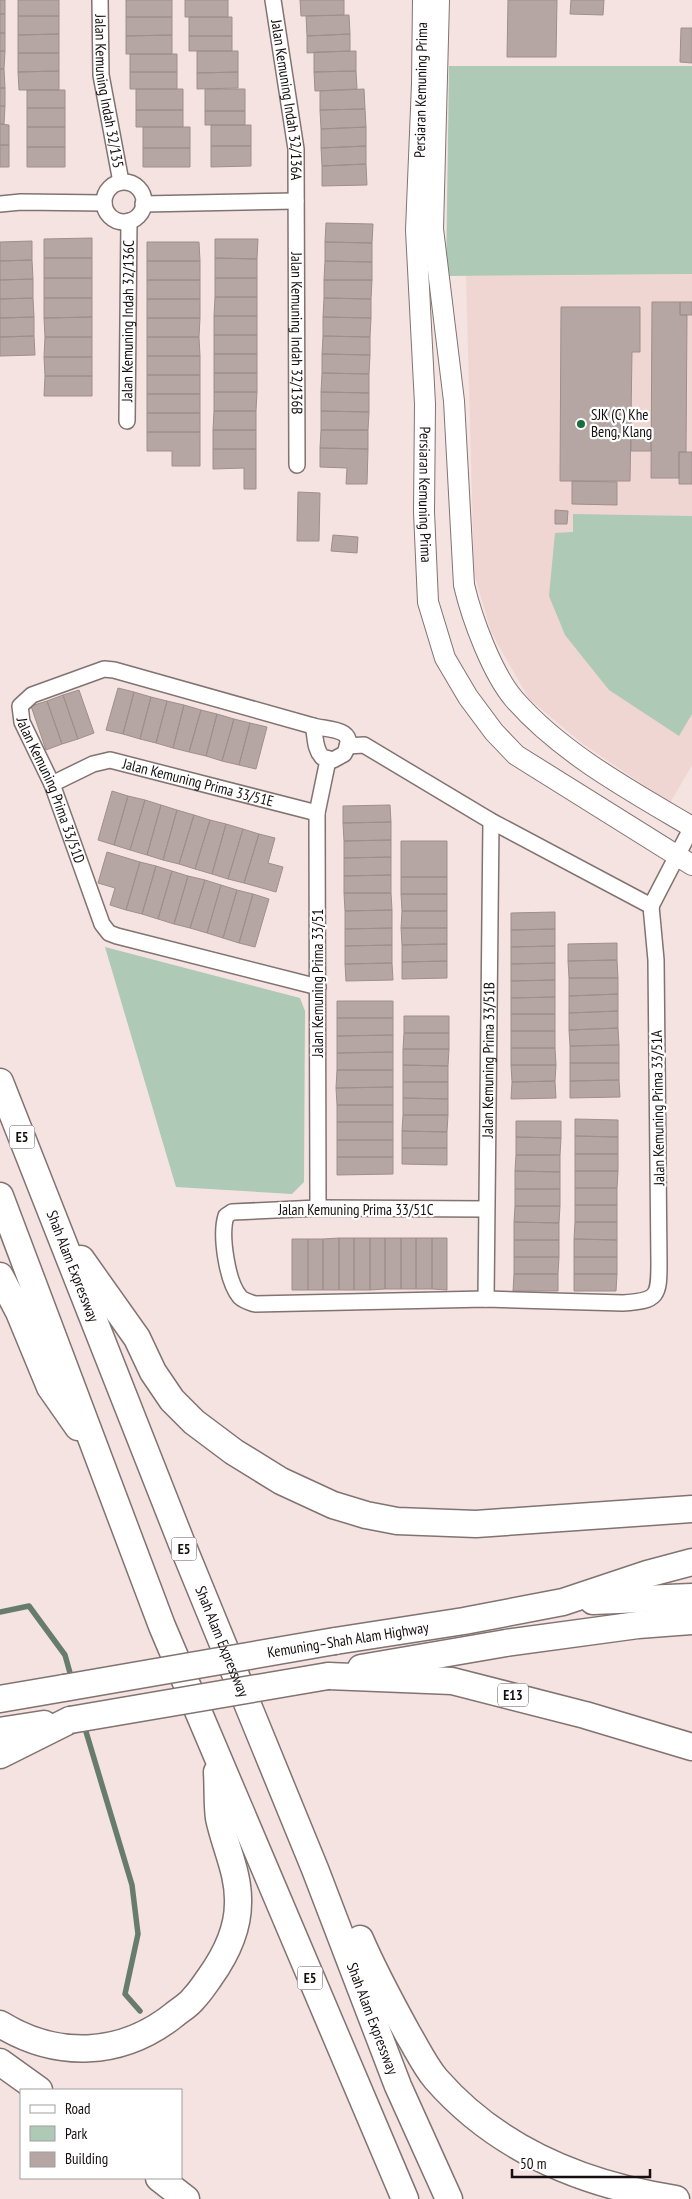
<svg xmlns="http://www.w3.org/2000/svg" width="692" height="2199" font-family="'PT Sans Narrow',sans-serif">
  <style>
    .built { fill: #f0d6d3 }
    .green { fill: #aec9b6 }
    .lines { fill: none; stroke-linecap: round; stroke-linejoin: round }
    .stream { stroke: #677c6c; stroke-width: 5.5 }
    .building { fill: #b5a5a3; stroke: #9e8e8c }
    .street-casing { stroke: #817371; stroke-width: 18 }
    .secondary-casing { stroke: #817371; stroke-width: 22 }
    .highway-casing { stroke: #817371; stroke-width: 29 }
    .street { stroke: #fff; stroke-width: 15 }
    .secondary { stroke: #fff; stroke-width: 20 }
    .highway { stroke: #fff; stroke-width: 26 }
    .highway-bridge-casing { stroke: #817371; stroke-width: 29; stroke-linecap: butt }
    .highway-bridge { stroke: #fff; stroke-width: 26 }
    .poi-dot { fill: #1a6d3e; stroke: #fff; stroke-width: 2 }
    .labels { text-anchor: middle; stroke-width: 4.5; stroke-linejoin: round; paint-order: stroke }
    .shield { fill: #fff; stroke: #5a5756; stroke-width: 1 }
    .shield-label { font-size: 14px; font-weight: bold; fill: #140f0e }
    .street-label { font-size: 15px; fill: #140f0e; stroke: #fff }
    .poi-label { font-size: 15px; fill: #140f0e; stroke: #fff; text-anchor: start }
  </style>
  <rect width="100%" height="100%" fill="#f4e3e1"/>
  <path class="built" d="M692 274V765L670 803 583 744 529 699 491 632 474 573 466 276Z"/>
  <path class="green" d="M449 66H692V274L446 276Z
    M573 514 692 516V714L679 736 609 690 565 635 549 596 555 533 573 532Z
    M105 947 300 998 305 1011 304 1182 292 1194 176 1187Z"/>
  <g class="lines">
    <path class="stream" d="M0 1612 29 1606 65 1655 72 1680
      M84 1725 132 1885 138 1934 125 1994 140 2011"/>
  </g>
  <path class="building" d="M0 0H5V14H0Z
    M18 0H59V16H18Z
    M126 0H172V17H126Z
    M185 0H228V17H185Z
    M300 0H344V15L301 16Z
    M508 0H557L556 57H507Z
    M571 0H604L603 15 570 14Z
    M0 14H5V33H0Z
    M349 15 350 34 307 36 306 16Z
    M18 16H59V34L18 35Z
    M126 17H172V35L126 36Z
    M189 17H232V36H189Z
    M681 28H692V63L680 62Z
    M0 33H5V51H0Z
    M59 34V53H18V35Z
    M350 34V51L307 53V36Z
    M172 35V54H126V36Z
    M189 36H232V51H189Z
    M0 51H5L4 69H0Z
    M197 51H238V72L197 73Z
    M356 51V71L314 72V52Z
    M18 53H59V71L18 72Z
    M130 54H177V72H130Z
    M0 69H4L5 88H0Z
    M59 71V90H19L18 72Z
    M356 71 357 89 315 91 314 72Z
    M130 72H177V89H130Z
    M238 72V88L197 89V73Z
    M0 88H5V106H0Z
    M136 89H183V110H136Z
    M205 89H245V111H205Z
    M364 89 365 109 320 110V91Z
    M27 90H65V108H27Z
    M0 106H5L4 124H0Z
    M27 108H65V127H27Z
    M365 109 366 127 321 129 320 110Z
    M136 110H183V127H136Z
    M205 111H245V125H205Z
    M0 124 9 125V145H0Z
    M211 125H251V146H211Z
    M27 127H65V147H27Z
    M143 127H190V148H143Z
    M366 127V146L321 148V129Z
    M0 145H9V167H0Z
    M211 146H251V166L211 167Z
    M366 146V164L322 166 321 148Z
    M27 147H65V167H27Z
    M143 148H190V167H143Z
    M366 164 367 185 322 186V166Z
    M326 223 373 224 372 243 325 242Z
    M92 238V258H44V239Z
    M215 239H258L257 259 215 258Z
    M32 241V260L0 261V242Z
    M147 242H199L200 261H147Z
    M325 242 372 243V262L325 261Z
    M44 258H92V278H44Z
    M215 258 257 259V278H215Z
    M32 260 33 279 0 280V261Z
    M147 261H200V280H147Z
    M325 261 372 262V280H324Z
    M44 278H92V298H44Z
    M215 278H257V297H215Z
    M33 279V298L0 299V280Z
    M147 280H200V299H147Z
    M324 280H372L371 299 324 298Z
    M215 297H257V316H214Z
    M33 298 34 317 0 318V299Z
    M44 298H92V317L44 318Z
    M324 298 371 299V318L323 317Z
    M147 299H200V318H147Z
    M652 302H680V315H687L686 452H679V478H651Z
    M680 302H692V315H680Z
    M561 307H640V352H632L630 481H560Z
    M214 316H257V335H214Z
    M34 317V336L0 337V318Z
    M92 317V337H45L44 318Z
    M323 317 371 318 370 337 323 336Z
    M147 318H200L199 337H147Z
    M214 335H257V354H214Z
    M34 336 35 355 0 356V337Z
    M323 336 370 337V355L322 354Z
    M45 337H92V357H44Z
    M147 337H199L200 356H147Z
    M214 354H257V373H214Z
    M322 354 370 355 369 374 322 373Z
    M147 356H200V375H147Z
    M44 357H92V376H45Z
    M214 373H257V392H214Z
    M322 373 369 374V393L321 392Z
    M147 375H200V394H147Z
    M45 376H92V396H44Z
    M214 392H257L256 411H214Z
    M321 392 369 393V412L321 411Z
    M147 394H200V413H147Z
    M214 411H256V430H213Z
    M321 411 369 412 368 430H321Z
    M147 413H200V432H147Z
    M213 430H256V449H213Z
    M321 430H368V449L320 448Z
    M147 432H200V466H172V451H147Z
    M631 439H651V451H631Z
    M320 448 368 449 367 484H346L347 468 320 467Z
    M213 449H256V489H244V468L213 469Z
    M679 452H692V484H679Z
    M572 481 617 482V505L572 504Z
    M298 492 320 493 319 541H297Z
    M555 510 568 511 567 524H555Z
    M333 535 358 537 357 553 331 551Z
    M118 688 134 692 123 734 106 730Z
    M79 690 94 733 78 739 63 695Z
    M134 692 151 697 140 739 123 734Z
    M63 695 78 739 62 744 47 701Z
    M151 697 167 701 156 743 140 739Z
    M47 701 62 744 46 750 31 706Z
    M167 701 184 705 173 748 156 743Z
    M184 705 201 710 189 752 173 748Z
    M201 710 217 714 206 756 189 752Z
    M217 714 234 719 222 761 206 756Z
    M234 719 250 723 239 765 222 761Z
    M250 723 267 727 256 769 239 765Z
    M112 791 128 796 114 845 98 840Z
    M128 796 145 800 130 850 114 845Z
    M145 800 161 805 147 855 130 850Z
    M161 805 177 810 163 860 147 855Z
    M390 805 391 822 343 823V806Z
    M177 810 194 815 179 864 163 860Z
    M194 815 210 820 195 869 179 864Z
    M210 820 226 824 212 874 195 869Z
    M391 822V840L344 841 343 823Z
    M226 824 243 829 228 879 212 874Z
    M243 829 259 834 244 883 228 879Z
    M259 834 275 838 268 863 283 867 276 892 244 883Z
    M391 840V857L344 858V841Z
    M401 841H447V877H401Z
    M107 852 140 862 126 910 110 905 115 888 98 883Z
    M391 857V875L344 876V858Z
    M140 862 156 866 142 914 126 910Z
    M156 866 172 871 158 919 142 914Z
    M172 871 188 876 174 924 158 919Z
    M391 875V893H344V876Z
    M188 876 205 880 190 928 174 924Z
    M401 877H447V894H401Z
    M205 880 221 885 207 933 190 928Z
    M221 885 237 890 223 938 207 933Z
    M237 890 253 894 239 943 223 938Z
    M344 893H391L392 910 345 911Z
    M253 894 269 899 255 947 239 943Z
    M401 894H447V911H402Z
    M392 910V928L345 929V911Z
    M402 911H447V928H401Z
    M555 912V929L511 930V913Z
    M392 928V945L345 946V929Z
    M401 928H447V944L402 945Z
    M555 929V946L511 947V930Z
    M617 943V960L568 961V944Z
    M447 944V961L402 962V945Z
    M392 945V963L345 964V946Z
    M555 946V963L511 964V947Z
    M617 960 618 978H569L568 961Z
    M447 961V978L402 979V962Z
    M392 963 393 980 346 981 345 964Z
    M555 963V980L511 981V964Z
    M569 978H618V994L569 996Z
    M555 980V997L511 998V981Z
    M618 994V1011L569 1013V996Z
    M555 997V1014H511V998Z
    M337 1001H393V1018H337Z
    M618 1011V1028L569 1030V1013Z
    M511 1014H555V1031H511Z
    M404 1016H449V1033H404Z
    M337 1018H393V1035L337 1036Z
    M618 1028 619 1045 570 1046 569 1030Z
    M511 1031H555V1048H511Z
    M404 1033H449V1049H403Z
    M393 1035V1052L337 1053V1036Z
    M619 1045V1063H570V1046Z
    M511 1048H555L556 1065H511Z
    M403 1049H449L448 1066 403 1065Z
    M393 1052V1070H337V1053Z
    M570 1063H619V1080L570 1081Z
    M403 1065 448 1066V1082H403Z
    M511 1065H556L555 1081 512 1082Z
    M337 1070H393V1087L336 1088Z
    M619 1080 620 1097 570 1098V1081Z
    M555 1081 556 1098 511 1099 512 1082Z
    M403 1082H448V1099L403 1098Z
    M393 1087V1105H337L336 1088Z
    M403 1098 448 1099V1115H403Z
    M337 1105H393V1122H337Z
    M403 1115H448L447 1132 402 1131Z
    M575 1119 618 1120V1137L575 1136Z
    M516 1121H561V1138L516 1137Z
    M337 1122H393V1140H337Z
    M402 1131 447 1132V1148H402Z
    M575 1136 618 1137V1154H575Z
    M516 1137 561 1138 560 1155H516Z
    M337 1140H393V1157H337Z
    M402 1148H447V1165L402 1164Z
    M575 1154H618V1171H575Z
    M516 1155H560V1172L515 1171Z
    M337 1157H393V1174L337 1175Z
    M515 1171 560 1172V1189H515Z
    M575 1171H618L617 1188H575Z
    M575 1188H617V1205H575Z
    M515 1189H560V1206H515Z
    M575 1205H617V1222H575Z
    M515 1206H560L559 1223 514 1222Z
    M514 1222 559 1223V1240H514Z
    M575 1222H617V1240L574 1239Z
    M339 1238V1290H323V1239Z
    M339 1238H354V1290H339Z
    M354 1238H370V1290H354Z
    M370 1238H385V1289L370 1290Z
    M385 1238H401V1289H385Z
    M401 1238H416V1289H401Z
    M416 1238H432V1289H416Z
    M432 1238H447V1290L432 1289Z
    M292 1239H308V1290H292Z
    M308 1239H323V1290H308Z
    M574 1239 617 1240V1257H574Z
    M514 1240H559V1257H514Z
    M514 1257H559L558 1274H514Z
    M574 1257H617V1274H574Z
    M514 1274H558V1291H513Z
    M574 1274H617L616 1291H574Z"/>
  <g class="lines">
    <defs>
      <g id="street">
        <path id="s1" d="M100 0 101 75 121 182"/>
        <path id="s2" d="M273 0 296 149 297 465"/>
        <circle cx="124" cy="202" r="20"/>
        <path d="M0 204 21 202 104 203"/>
        <path d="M143 204 296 201"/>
        <path id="s3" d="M127 421 129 221"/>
        <path id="s4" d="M313 726 114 670 104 669 32 695 20 706 22 722 52 784 102 924 109 933 117 936 318 987"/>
        <path d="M313 726C326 730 360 727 344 754L333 760 322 757C314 748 316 737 313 726Z"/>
        <path d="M347 746 364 745 491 821 651 906"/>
        <path id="s5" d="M52 784 93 764 110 760 317 813"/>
        <path d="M651 906 692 827"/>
        <path d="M318 1208 317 813 328 760"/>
        <path d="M486 1209 318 1208 232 1212 226 1216C220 1235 227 1282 240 1297 244 1301 249 1302 255 1304L486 1299 623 1303C658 1301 659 1296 659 1263L656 960 651 906"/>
        <path id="s6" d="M486 1299 491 821"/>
      </g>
      <g id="secondary">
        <path id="s7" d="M423 0 422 84 416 230 425 404 424 512 428 602 445 658 468 697 494 732 516 755 692 865"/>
        <path d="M439 0 433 229 454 401 464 585C472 619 492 673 514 699 561 753 631 791 692 827"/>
      </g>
      <g id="highway">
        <path id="s8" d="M0 1082 182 1544 315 1869 398 2086 449 2199"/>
        <path d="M0 1196 162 1626 405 2199"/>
        <path d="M81 1259 137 1338 153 1372 172 1400 194 1422 234 1452 281 1481 333 1505 366 1515 397 1521 476 1524 692 1509"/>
        <path d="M0 1276 19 1312 50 1387 78 1427"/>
        <path d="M593 1601 692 1597"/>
        <path d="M335 1641 464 1621 563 1602 647 1574 692 1562"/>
        <path d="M361 1668 506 1643 638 1625 692 1621"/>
        <path d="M328 1676 452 1681 585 1715 692 1747"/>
        <path d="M0 1699 64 1688"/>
        <path d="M0 1731 44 1724"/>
        <path d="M0 1755 70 1720"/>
        <path d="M360 1939C374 1972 391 2003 408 2034 417 2049 425 2066 436 2079 498 2150 585 2185 676 2199"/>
        <path d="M0 2024C57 2059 121 2057 174 2015 180 2010 189 2005 194 1998 200 1992 205 1984 210 1977 225 1956 238 1929 238 1903 239 1873 225 1847 219 1818 217 1804 218 1787 217 1772"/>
        <path d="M0 2062 39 2090"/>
        <path d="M159 2178 186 2199"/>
      </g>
    </defs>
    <use href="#street" class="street-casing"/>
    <use href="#secondary" class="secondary-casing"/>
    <use href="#highway" class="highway-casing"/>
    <use href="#street" class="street"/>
    <use href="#secondary" class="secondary"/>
    <use href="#highway" class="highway"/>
    <defs>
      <path id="highway-bridge" d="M64 1688 335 1641
        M70 1720 328 1676"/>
    </defs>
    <use href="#highway-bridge" class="highway-bridge-casing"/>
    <use href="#highway-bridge" class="highway-bridge"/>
  </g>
  <circle class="poi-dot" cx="581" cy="424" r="5"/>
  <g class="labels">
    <g class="shield">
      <rect x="9.5" y="1125.5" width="25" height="23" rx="4"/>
      <rect x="171.5" y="1537.5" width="25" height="23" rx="4"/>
      <rect x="498" y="1683.5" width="30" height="23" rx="4"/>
      <rect x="297.5" y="1966.5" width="25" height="23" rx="4"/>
    </g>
    <g class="shield-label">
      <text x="22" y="1142">E5</text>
      <text x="184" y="1554">E5</text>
      <text x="513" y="1700">E13</text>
      <text x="310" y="1983">E5</text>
    </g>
    <g class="street-label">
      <text transform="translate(421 90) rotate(-89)" y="5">Persiaran Kemuning Prima</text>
      <text dy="5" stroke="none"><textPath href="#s1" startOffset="92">Jalan Kemuning Indah 32/135</textPath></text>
      <text dy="5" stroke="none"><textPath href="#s2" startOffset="101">Jalan Kemuning Indah 32/136A</textPath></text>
      <text dy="5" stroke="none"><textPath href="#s3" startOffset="100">Jalan Kemuning Indah 32/136C</textPath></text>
      <text dy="5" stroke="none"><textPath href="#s2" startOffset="335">Jalan Kemuning Indah 32/136B</textPath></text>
      <text dy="5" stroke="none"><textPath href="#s7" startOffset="495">Persiaran Kemuning Prima</textPath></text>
      <text dy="5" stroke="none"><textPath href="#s5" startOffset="154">Jalan Kemuning Prima 33/51E</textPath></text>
      <text dy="5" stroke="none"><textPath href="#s4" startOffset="400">Jalan Kemuning Prima 33/51D</textPath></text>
      <text transform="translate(318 983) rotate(-90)" y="5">Jalan Kemuning Prima 33/51</text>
      <text dy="5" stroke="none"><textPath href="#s6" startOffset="239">Jalan Kemuning Prima 33/51B</textPath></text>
      <text transform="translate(658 1108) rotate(-91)" y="5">Jalan Kemuning Prima 33/51A</text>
      <text x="356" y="1215">Jalan Kemuning Prima 33/51C</text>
      <text dy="5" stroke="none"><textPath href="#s8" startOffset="198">Shah Alam Expressway</textPath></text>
      <text transform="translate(348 1640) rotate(-9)" y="5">Kemuning–Shah Alam Highway</text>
      <text dy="5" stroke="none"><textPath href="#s8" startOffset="602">Shah Alam Expressway</textPath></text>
      <text dy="5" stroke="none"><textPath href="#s8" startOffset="1008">Shah Alam Expressway</textPath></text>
    </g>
    <g class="poi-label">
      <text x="591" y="420">SJK (C) Khe<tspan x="591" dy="17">Beng, Klang</tspan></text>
    </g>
  </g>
  <rect x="20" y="2089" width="162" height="90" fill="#ffffff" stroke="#a19f9f"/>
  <rect x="30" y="2105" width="25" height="8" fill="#ffffff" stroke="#a19f9f"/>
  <text x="65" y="2114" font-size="15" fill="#140f0e">Road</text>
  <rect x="30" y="2126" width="25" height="15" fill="#aec9b6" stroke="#a19f9f"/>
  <text x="65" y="2139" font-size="15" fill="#140f0e">Park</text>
  <rect x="30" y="2152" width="25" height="15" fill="#b5a5a3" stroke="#a19f9f"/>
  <text x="65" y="2164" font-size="15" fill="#140f0e">Building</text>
  <path d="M512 2169v8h138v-8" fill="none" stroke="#140f0e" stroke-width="2.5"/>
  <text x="520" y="2169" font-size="15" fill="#140f0e" stroke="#ffffff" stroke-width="4" paint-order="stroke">50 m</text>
</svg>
